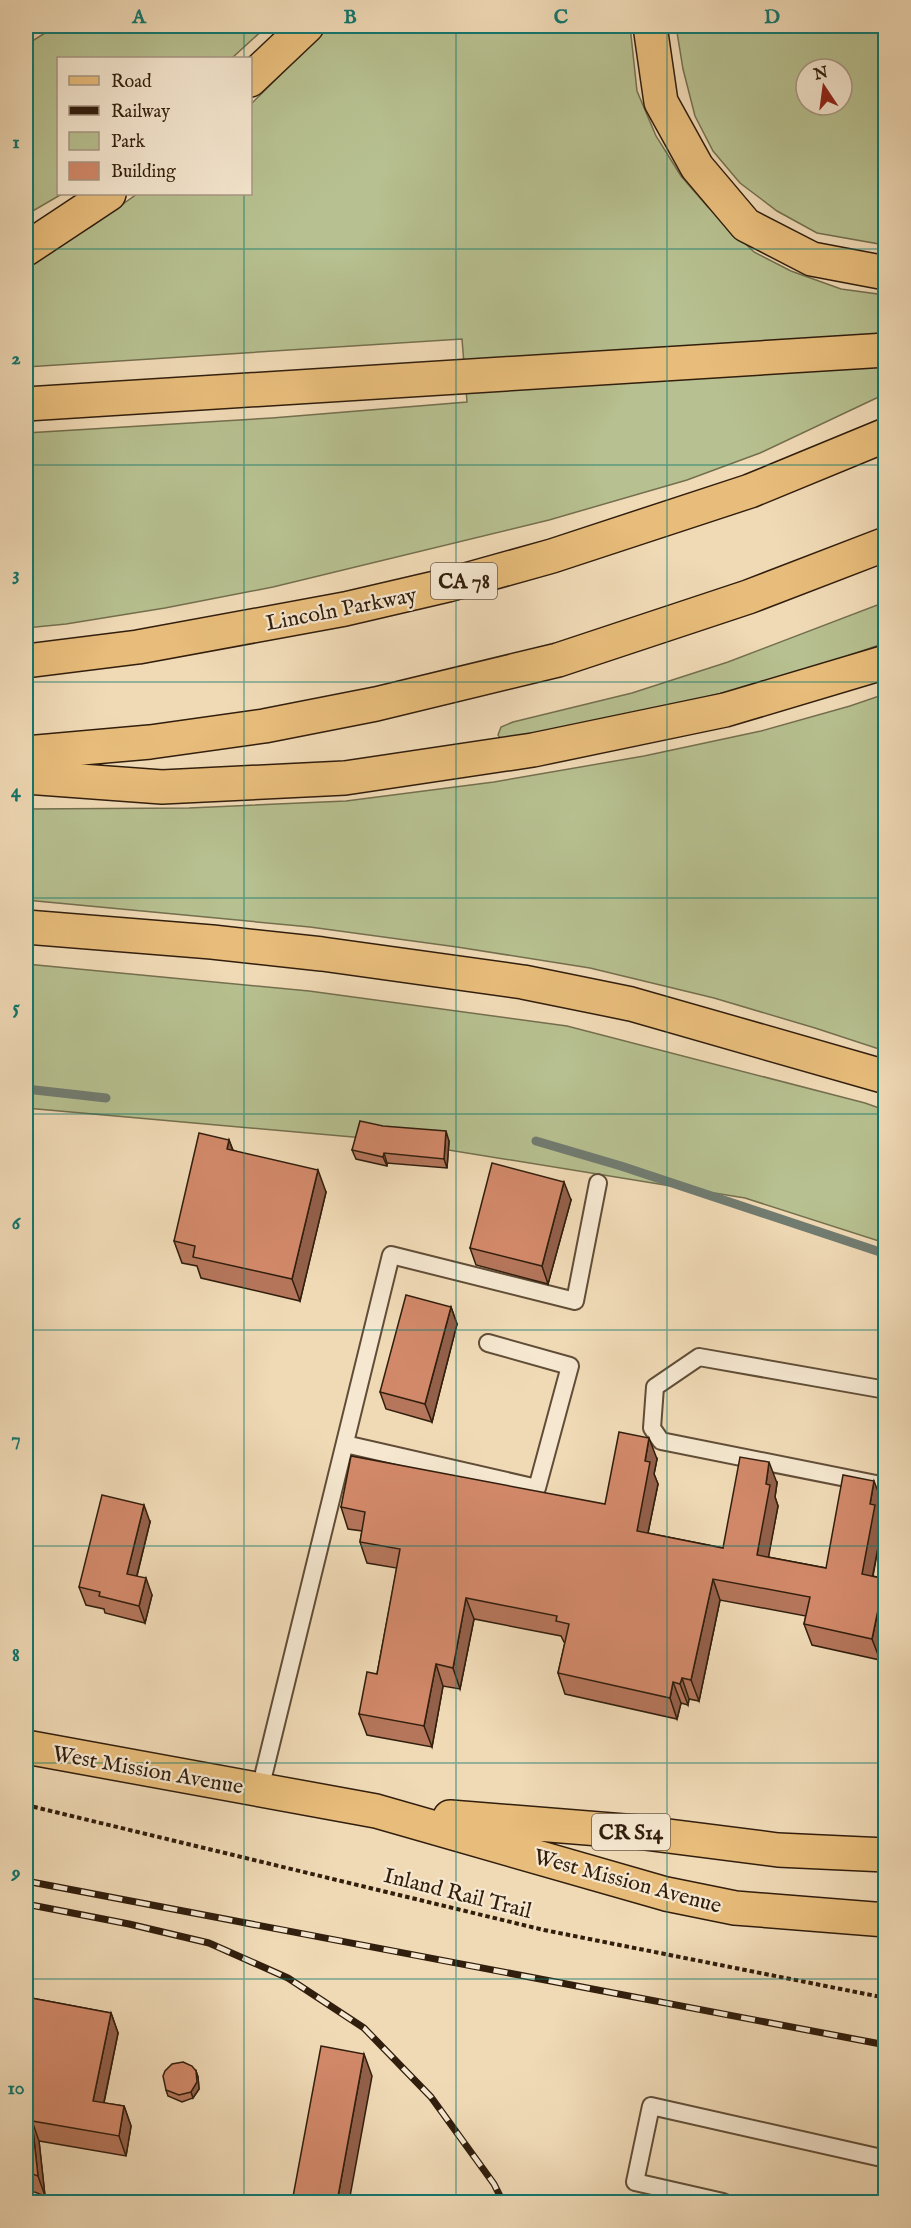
<svg xmlns="http://www.w3.org/2000/svg" width="911" height="2228" font-family="'IM FELL English',serif">
  <style>
    .green { fill: #b7c090; stroke: #746f4e; stroke-width: 1.5; fill-rule: evenodd }
    .lines { fill: none; stroke-linecap: round; stroke-linejoin: round }
    .stream { stroke: #717c71; stroke-width: 9 }
    .service-casing { stroke: #614d37; stroke-width: 20 }
    .primary-casing { stroke: #311e0d; stroke-width: 36 }
    .motorway-casing { stroke: #311e0d; stroke-width: 36 }
    .path { stroke: #311e0d; stroke-width: 4; stroke-dasharray: 4.5 3; stroke-linecap: butt }
    .service { stroke: #f5e7d0; stroke-width: 16 }
    .primary { stroke: #e8bd7b; stroke-width: 33 }
    .motorway { stroke: #e8bd7b; stroke-width: 33 }
    .rail-casing { stroke: #311e0d; stroke-width: 7 }
    .rail { stroke: #f5e7d0; stroke-width: 4.5; stroke-dasharray: 14; stroke-linecap: butt }
    .wall { fill: #b5765b; stroke: #311e0d; stroke-width: 1.5 }
    .shaded-wall { fill: #93604a; stroke: #311e0d; stroke-width: 1.5 }
    .building { fill: #d2896a; stroke: #311e0d; stroke-width: 1.5 }
    .grid { fill: none; stroke: #0f766e; stroke-width: 1.5; stroke-opacity: 0.55 }
    .labels { text-anchor: middle; stroke-width: 4.5; stroke-linejoin: round; paint-order: stroke }
    .shield { fill: #f5e7d0; stroke: #6c5a48; stroke-width: 1.5 }
    .shield-label { font-size: 21px; font-weight: bold; fill: #311e0d }
    .street-label { font-size: 22px; fill: #311e0d; stroke: #f5e7d0 }
    .neatline { fill: none; stroke: #0f766e; stroke-width: 2 }
    .grid-label { font-size: 20px; text-anchor: middle; font-weight: bold; fill: #0f766e }
  </style>
  <rect width="100%" height="100%" fill="#f0dab6"/>
  <filter id="stains"><feTurbulence type="fractalNoise" baseFrequency=".00333" numOctaves="4"/><feColorMatrix values="0 0 0 0 .2 0 0 0 0 .09 0 0 0 0 .02 0 0 0 .5 -.17"/></filter>
  <radialGradient id="worn" r=".72"><stop offset=".6" stop-color="#630" stop-opacity="0"/><stop offset="1" stop-color="#630" stop-opacity=".3"/></radialGradient>
  <path class="green" d="M56 26H267L232 58H58V194H62L26 215V45Z
    M330 26H630L637 91 656 136 681 176 707 206 754 252 791 271 841 289 885 295V394L760 453 687 480 549 520 273 587 165 608 66 624 26 628V433L272 418 467 402 462 339 26 367V264L92 226 137 194H250L251 104Z
    M676 26H885V245L817 233 777 211 740 183 713 151 695 116 683 69ZM806 69H842V105H806Z
    M885 602V643L778 680 574 728 501 740 498 735 501 727 513 722 632 693 728 662Z
    M885 694V1051L815 1028 714 998 590 968 457 947 310 927 26 900V809L189 808 346 801 494 782 644 756 761 731 850 706Z
    M26 964 309 991 567 1026 865 1103 885 1110V1243L745 1198 387 1140 26 1108Z"/>
  <g class="lines">
    <path class="stream" d="M26 1089 106 1098
      M536 1141 621 1166 886 1254"/>
    <defs>
      <path id="service" d="M886 1390 699 1357 655 1387 652 1428 661 1441 886 1486
        M345 1444 537 1488 570 1366 488 1343
        M260 1789 391 1255 575 1301 598 1183
        M723 2202 635 2182 651 2106 886 2159"/>
      <path id="primary" d="M26 1747 376 1811 666 1894 735 1908 886 1920
        M450 1817 637 1832 778 1850 886 1855"/>
      <path id="motorway" d="M650 26 661 102 697 167 746 225 812 259 886 273
        M250 80 307 26
        M26 249 109 194
        M26 404 886 350
        M26 661 138 647 345 609 448 585 552 556 750 491 886 435
        M26 753 150 742 264 726 376 704 558 660 748 597 886 544
        M26 777 162 787 345 778 533 750 725 710 886 662
        M26 927 212 942 322 954 523 982 631 1004 886 1077"/>
    </defs>
    <use href="#service" class="service-casing"/>
    <use href="#primary" class="primary-casing"/>
    <use href="#motorway" class="motorway-casing"/>
    <path class="path" d="M26 1805 544 1930 886 1998"/>
    <use href="#service" class="service"/>
    <use href="#primary" class="primary"/>
    <use href="#motorway" class="motorway"/>
    <defs>
      <path id="rail" d="M26 1881 886 2045
        M26 1904 129 1924 209 1943 288 1978 364 2028 431 2097 494 2184 503 2202"/>
    </defs>
    <use href="#rail" class="rail-casing"/>
    <use href="#rail" class="rail"/>
  </g>
  <path class="wall" d="M229 1140 233 1150 326 1192 300 1301 201 1278 197 1266 182 1263 174 1241Z
    M449 1141 447 1168 387 1163V1166L356 1159 352 1150Z
    M571 1200 548 1284 476 1265 470 1248Z
    M451 1307 457 1324 432 1422 386 1409 380 1392Z
    M657 1459 654 1474 658 1484 648 1533 723 1548 777 1483 775 1497 778 1506 768 1557 826 1568 882 1502 879 1517 882 1526 873 1576 885 1579V1634L880 1660 812 1645 804 1624 806 1616 720 1600 699 1701 689 1699 688 1705 681 1703 677 1719 565 1694 558 1673 565 1643 564 1642 561 1636 474 1619 460 1689 443 1686 432 1747 367 1735 359 1714 377 1674 397 1568 367 1563 360 1542 362 1531 348 1529 341 1507 605 1504Z
    M150 1522 137 1576 152 1595 145 1623 105 1613 104 1609 86 1605 79 1587Z
    M26 1997 111 2013 118 2033 104 2103 124 2106 131 2126 126 2156 39 2141 45 2196 26 2189Z
    M196 2071 198 2077 199 2089 193 2098 182 2102 168 2096 166 2090Z"/>
  <path class="shaded-wall" d="M446 1131 449 1141 447 1168 444 1159Z
    M229 1140 237 1162 227 1149Z
    M384 1153 387 1163V1166L383 1157Z
    M318 1170 326 1192 300 1301 292 1279Z
    M564 1182 571 1200 548 1284 542 1266Z
    M451 1307 457 1324 432 1422 425 1404Z
    M649 1438 657 1459 654 1474 658 1484 644 1552 637 1531 645 1461Z
    M769 1462 777 1483 775 1497 778 1506 765 1576 757 1555 766 1484Z
    M874 1481 882 1502 879 1517 882 1526 869 1595 862 1574 870 1504Z
    M144 1505 150 1522 133 1591 127 1574Z
    M146 1578 152 1595 145 1623 139 1606Z
    M713 1579 720 1600 699 1701 691 1680Z
    M466 1598 474 1619 460 1689 453 1668Z
    M878 1610 885 1630V1634L880 1660 872 1639Z
    M436 1664 443 1686 432 1747 424 1726Z
    M682 1678 689 1699 688 1705 680 1684Z
    M673 1682 681 1703 677 1719 670 1698Z
    M111 2013 118 2033 100 2121 93 2101Z
    M364 2054 372 2076 349 2202H337Z
    M196 2071 198 2077 199 2089 193 2098 191 2092Z
    M124 2106 131 2126 126 2156 119 2136Z
    M32 2121 39 2141 45 2196 38 2176Z"/>
  <path class="building" d="M360 1121 383 1126 446 1131 444 1159 384 1153 383 1157 352 1150Z
    M199 1133 229 1140 227 1149 318 1170 292 1279 193 1257 195 1246 174 1241Z
    M492 1163 564 1182 542 1266 470 1248Z
    M406 1295 451 1307 425 1404 380 1392Z
    M619 1432 649 1438 645 1461 650 1462 637 1531 723 1548 740 1457 769 1462 766 1484 770 1485 757 1555 826 1568 843 1475 874 1481 870 1504 875 1505 862 1574 885 1579V1612L878 1610 872 1639 804 1624 810 1597 713 1579 691 1680 682 1678 680 1684 673 1682 670 1698 558 1673 569 1624 556 1621 557 1616 466 1598 453 1668 436 1664 424 1726 359 1714 367 1672 377 1674 400 1549 360 1542 365 1512 341 1507 351 1456 605 1504Z
    M102 1495 144 1505 127 1574 146 1578 139 1606 99 1596 100 1592 79 1587Z
    M26 1997 111 2013 93 2101 124 2106 119 2136 32 2121 38 2176 26 2172Z
    M321 2046 364 2054 337 2202H292Z
    M183 2062 192 2066 196 2071 197 2082 191 2092 179 2095 166 2090 163 2076 165 2071 172 2064Z"/>
  <path class="grid" d="M244 26V58M456 26V2202M667 26V2202M244 194V2202M26 249H886M26 465H886M26 682H886M26 898H886M26 1114H886M26 1330H886M26 1546H886M26 1763H886M26 1979H886"/>
  <g class="labels">
    <g class="shield">
      <rect x="431" y="563" width="66" height="36" rx="4.5"/>
      <rect x="592" y="1814" width="78" height="36" rx="4.5"/>
    </g>
    <g class="shield-label">
      <text x="464" y="588">CA 78</text>
      <text x="631" y="1839">CR S14</text>
    </g>
    <g class="street-label">
      <text transform="translate(341 608) rotate(-11)" y="8">Lincoln Parkway</text>
      <text transform="translate(148 1769) rotate(10)" y="8">West Mission Avenue</text>
      <text transform="translate(628 1880) rotate(15)" y="8">West Mission Avenue</text>
      <text transform="translate(458 1892) rotate(14)" y="8">Inland Rail Trail</text>
    </g>
  </g>
  <rect width="911" height="2228" fill="none" stroke="#f0dab6" stroke-width="66"/>
  <rect x="57" y="57" width="195" height="138" fill="#f5e7d0" stroke="#a79782" stroke-width="1.5"/>
  <rect x="69" y="76" width="30" height="9" fill="#e8bd7b" stroke="#a79782" stroke-width="1.5"/>
  <text x="111" y="87" font-size="18" fill="#311e0d">Road</text>
  <rect x="69" y="106" width="30" height="9" fill="#311e0d" stroke="#a79782" stroke-width="1.5"/>
  <text x="111" y="117" font-size="18" fill="#311e0d">Railway</text>
  <rect x="69" y="132" width="30" height="18" fill="#b7c090" stroke="#a79782" stroke-width="1.5"/>
  <text x="111" y="147" font-size="18" fill="#311e0d">Park</text>
  <rect x="69" y="162" width="30" height="18" fill="#d2896a" stroke="#a79782" stroke-width="1.5"/>
  <text x="111" y="177" font-size="18" fill="#311e0d">Building</text>
  <g transform="translate(824 87) rotate(347)"><circle r="28" fill="#f5e7d0" stroke="#a79782" stroke-width="1.5"/>
  <path d="M0-4.5L10 22L0 15L-10 22Z" fill="#8f2418"/>
  <text y="-9" font-size="16" font-weight="bold" text-anchor="middle" fill="#311e0d">N</text>
  </g>
  <rect x="33" y="33" width="845" height="2162" class="neatline"/>
  <g class="grid-label">
    <text x="139" y="23">A</text>
    <text x="350" y="23">B</text>
    <text x="561" y="23">C</text>
    <text x="772" y="23">D</text>
    <text x="16" y="148">1</text>
    <text x="16" y="364">2</text>
    <text x="16" y="580">3</text>
    <text x="16" y="797">4</text>
    <text x="16" y="1013">5</text>
    <text x="16" y="1229">6</text>
    <text x="16" y="1445">7</text>
    <text x="16" y="1661">8</text>
    <text x="16" y="1878">9</text>
    <text x="16" y="2094">10</text>
  </g>
  <rect width="100%" height="100%" filter="url(#stains)"/>
  <rect width="100%" height="100%" fill="url(#worn)"/>
</svg>
